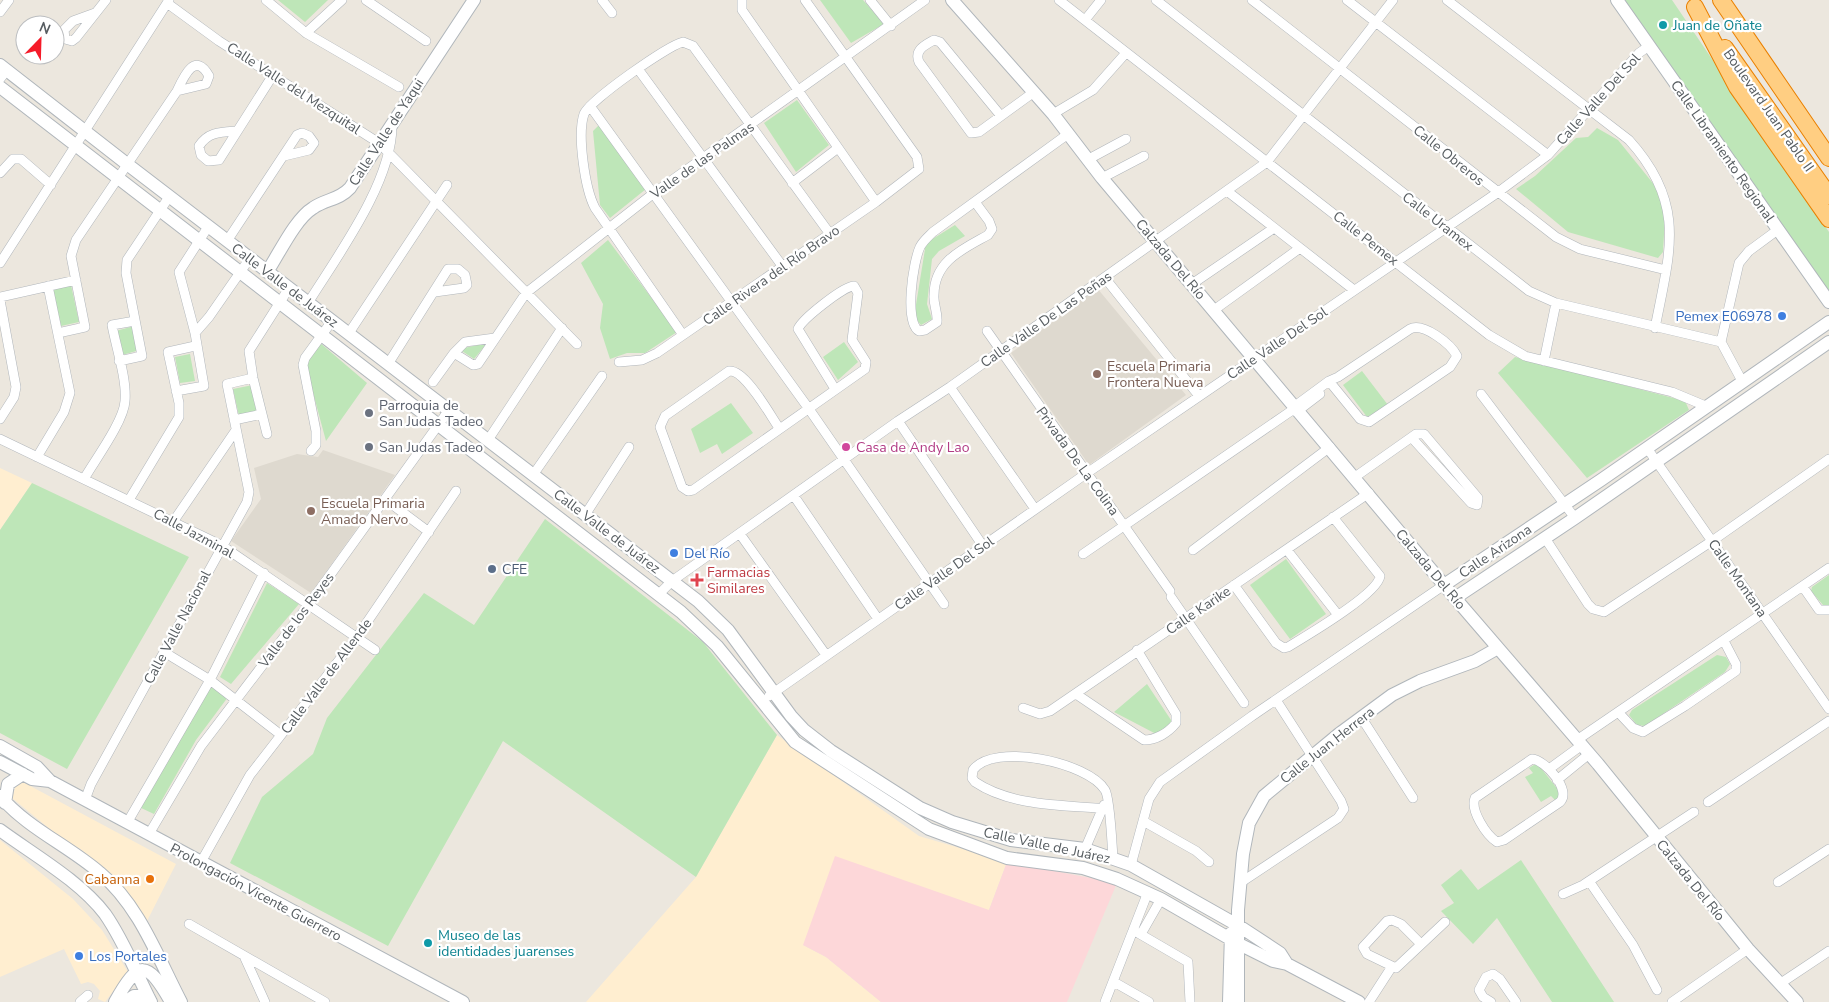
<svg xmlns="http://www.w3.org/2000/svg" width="1829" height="1002" font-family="'Nunito Sans',sans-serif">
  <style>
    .commercial { fill: #ffeed0 }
    .education { fill: #ded9cf }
    .medical { fill: #fdd7d9 }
    .green { fill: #bee6b8 }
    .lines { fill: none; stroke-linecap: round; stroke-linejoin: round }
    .street-casing { stroke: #b1b6bb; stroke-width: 10 }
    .secondary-casing { stroke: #b0b6bb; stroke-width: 14 }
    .highway-casing { stroke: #ea8000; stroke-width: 18 }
    .street { stroke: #fff; stroke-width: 9 }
    .secondary { stroke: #fff; stroke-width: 12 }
    .highway { stroke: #ffce82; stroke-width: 16 }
    .culture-dot { fill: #0f9aa8; stroke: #fff; stroke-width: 2 }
    .shop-dot { fill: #3f7fe0; stroke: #fff; stroke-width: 2 }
    .education-dot { fill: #8d6e63; stroke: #fff; stroke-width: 2 }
    .worship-dot { fill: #6b7280; stroke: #fff; stroke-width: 2 }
    .hotel-dot { fill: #d1479c; stroke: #fff; stroke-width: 2 }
    .service-dot { fill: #5c6f8a; stroke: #fff; stroke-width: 2 }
    .health-dot { fill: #e0444e; stroke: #fff; stroke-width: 2 }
    .food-dot { fill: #e8710a; stroke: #fff; stroke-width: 2 }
    .labels { text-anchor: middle; stroke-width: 4.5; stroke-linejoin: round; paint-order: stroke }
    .culture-label { font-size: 14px; fill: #0d838f; stroke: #fff; text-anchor: start }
    .street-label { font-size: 14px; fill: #575d61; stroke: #fff }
    .shop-label { font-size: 14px; fill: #366cbe; stroke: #fff; text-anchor: start }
    .education-label { font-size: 14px; fill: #785e54; stroke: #fff; text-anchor: start }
    .worship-label { font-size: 14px; fill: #5b616d; stroke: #fff; text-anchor: start }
    .hotel-label { font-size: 14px; fill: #b23c85; stroke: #fff; text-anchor: start }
    .service-label { font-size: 14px; fill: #4e5e75; stroke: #fff; text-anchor: start }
    .health-label { font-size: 14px; fill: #be3a42; stroke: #fff; text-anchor: start }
    .food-label { font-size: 14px; fill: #c56008; stroke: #fff; text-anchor: end }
  </style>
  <rect width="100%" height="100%" fill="#ece7de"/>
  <path class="commercial" d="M0 468 32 483 0 530Z
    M777 735 919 836 1007 862 989 910 803 945 826 957 881 1002H586L696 877Z
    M21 781 176 864 147 921 115 877 79 848 62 839 12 798 16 785Z
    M0 840 73 899 102 930 128 972 105 1002 98 999 100 991 94 984 88 982 81 984 64 949 0 977Z"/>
  <path class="education" d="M1097 288 1186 395 1089 465 1011 353Z
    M323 450 395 475 311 593 231 541 261 499 254 468 297 454 318 457Z"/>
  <path class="medical" d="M835 856 989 910 1007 862 1117 883 1067 1002H881L826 957 803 945Z"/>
  <path class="green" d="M278 0H328L305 22Z
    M820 0H863L884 24 851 43Z
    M1625 0H1672L1829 232V293Z
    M797 100 829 145 796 172 764 123Z
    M599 125 646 189 610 218 600 205 593 131Z
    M1597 128 1618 140 1656 187 1665 217 1663 252 1658 258 1568 232 1516 189 1535 176 1576 138 1588 137Z
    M955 225 965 236 939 251 932 259 927 304 932 319 921 325 914 317 926 243Z
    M608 240 677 332 645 353H627L610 359 600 328 603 304 581 263Z
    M71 285 79 322 61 326 53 289Z
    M134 326 140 350 122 355 116 331Z
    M319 342 367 383 326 441 305 363Z
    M844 342 858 362 838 380 823 357Z
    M487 343 474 359 462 351 464 348Z
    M190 354 195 381 180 383 175 357Z
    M1515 357 1685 401 1689 410 1587 478 1498 373Z
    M1362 371 1388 405 1367 417 1343 385Z
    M253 385 258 412 239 416 233 389Z
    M731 403 753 433 722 454 717 444 700 453 691 429Z
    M32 483 189 557 67 769 0 733V530Z
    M545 519 703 642 777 735 696 877 503 741 388 946 230 863 262 797 313 754 327 718 424 593 474 625Z
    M1286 559 1326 614 1290 639 1250 585Z
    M1829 575V605H1823L1811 591 1812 587Z
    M267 583 299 604 231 684 220 677Z
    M1717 655 1726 657 1730 664 1725 672 1645 726 1637 725 1629 715 1632 710Z
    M1147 684 1173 723 1158 735 1114 712Z
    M209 685 228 697 196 740 154 814 139 807Z
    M1537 763 1563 796 1555 800 1551 796 1541 802 1525 777 1533 773 1529 768Z
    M1521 860 1614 1002H1552L1497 918 1473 944 1441 911 1454 903 1441 885 1461 869 1478 890Z"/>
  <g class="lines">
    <defs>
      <path id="street" d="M266 0 306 33 399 87
        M366 0 426 41
        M602 0 612 13
        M742 0V10L876 202
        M870 0 891 26
        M1059 0 1489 335 1525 356 1672 392 1708 407
        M1156 0 1529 291 1556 303 1721 342 1742 381
        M1252 0 1556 237 1580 249 1666 270
        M1347 0 1548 155
        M1447 0 1629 140C1687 204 1670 251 1655 328
        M167 3 219 41 379 143 577 344
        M0 12 9 0
        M95 13 73 21 64 30 65 39 72 41 76 38 106 0
        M1085 20 1101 0
        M306 33 342 0
        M638 69 783 267
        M0 79 7 70
        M590 106 809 409 944 604
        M1053 114 1093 90 1125 54
        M1001 116 940 42 934 40C925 45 914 50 919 62L971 133 979 132 1034 92
        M236 131C220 132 208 132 199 146L201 155 208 161 219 160 273 75
        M1087 160 1126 139
        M0 173 13 159H21L51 185
        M1102 178 1144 156
        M792 183 838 148
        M1227 191 1354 290
        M975 202 989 221 992 229 988 235C963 249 934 261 934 295 933 304 938 312 937 322L925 330 919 331C904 322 913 262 920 247 923 241 928 237 933 232L1068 134
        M227 241 297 135 302 133 309 136 314 143 309 150 284 156
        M0 263 169 0
        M1105 278 1199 396
        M1192 284 1274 228
        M0 297 76 280
        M0 300 16 387 14 397 0 419
        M308 303C338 255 393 181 392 124
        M1214 310 1300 248
        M987 331 1170 591
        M58 333 85 327 71 256 76 240 177 91C184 76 195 51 209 76L206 84 177 91
        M195 333 209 317 250 258
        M349 333 447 185
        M683 335 595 208C585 189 577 135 584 114 590 100 667 46 683 42L693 46 830 234
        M495 338 465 342 454 353 473 365 478 364 526 293 654 193 925 0
        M1721 342 1739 263 1749 251 1779 229
        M119 361 142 356 126 273 127 260 169 197
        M1544 361 1556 303
        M619 362 642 360 657 353 876 202 919 169 917 157 805 0
        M388 364 448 269H458L465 275 467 285 464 288 435 292
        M433 382 454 353
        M950 387 1035 509
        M176 391 204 386 195 333 179 272 208 227
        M1481 394 1575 518
        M1293 411 1299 410 1320 394
        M234 420 262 414
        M898 421 983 546
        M779 428C770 415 745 369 729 371L665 416 660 427 682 487 688 491 693 490 865 369 866 362 852 340 858 293 854 286C844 286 802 319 798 329L835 389
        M267 434 253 378 249 351 289 288
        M0 439 221 545 375 650
        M488 440 562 328
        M1647 448 1829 709
        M311 451 316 445V431L303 365 305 358 332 321
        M37 457 64 412 70 393 48 286
        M533 475 602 376
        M1355 477 1416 434H1424L1478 498 1477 505 1471 503 1412 438
        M84 479C95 460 124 421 125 401 127 379 116 347 112 325L135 321
        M794 496 878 619
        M129 500 179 417V403L168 352 195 346
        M386 500 429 532
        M585 515 629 447
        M173 522 236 430
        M740 534 826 655
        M1545 538 1588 604 1593 609 1604 612 1712 541 1829 459
        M1193 550 1330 447
        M1287 550 1338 615
        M1083 554 1291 411 1295 406 1329 381 1338 377 1410 329C1423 322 1451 344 1457 356L1450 367 1369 422 1360 419 1329 381
        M1234 585 1276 643 1284 648 1288 647C1306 636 1378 594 1380 576L1333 517
        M1803 587 1819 610H1829
        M658 595 672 581 898 421 950 387 1267 162 1393 0
        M1171 597 1244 703
        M164 652 210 680 281 735
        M1076 694 1144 740C1156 740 1168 733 1176 723V714L1137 650
        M769 696 1087 473 1497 193 1548 155 1639 53 1649 46
        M1023 708 1040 714 1050 711 1369 493
        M1618 712 1633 728 1643 732 1685 706 1736 671V664L1724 641
        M1361 717 1413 798
        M1577 740 1829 568
        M1532 759C1545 760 1572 790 1560 802L1504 840 1497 842C1486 835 1470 810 1475 798Z
        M1549 769 1582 745
        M1557 780 1589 754
        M85 800 91 784 247 502 249 492 227 384 253 378
        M1708 802 1829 721
        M1109 809C1066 805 1012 807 975 782L972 778 973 770C993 742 1088 762 1105 790 1110 797 1112 845 1113 858
        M1143 821 1196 851 1209 862
        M127 823 210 680 264 573
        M149 834 201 746 310 603 449 410
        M1085 849 1104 805
        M201 862 250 775 357 637 456 491
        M1131 865 1149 799 1160 782 1252 716 1444 585
        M1589 881 1633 945 1657 990
        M1778 882 1829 849
        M1240 883 1338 818 1344 809 1341 801 1276 700
        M1563 894 1583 885 1694 812
        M189 924 325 1002
        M1133 930 1188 962 1190 1002
        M1141 934 1161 899
        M1421 944 1401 924 1392 920 1387 921 1363 947 1367 954 1396 968 1445 922
        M244 956 265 1002
        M1114 982 1149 1002
        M1781 983 1829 951
        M80 1002 88 995
        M1105 1002 1148 892
        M1369 1002 1391 968
        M1491 1002 1483 997 1479 990 1486 977 1493 974 1500 979 1516 1002
        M1672 1002 1748 949"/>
      <path id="secondary" d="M952 0 1053 114 1102 178 1455 598 1598 764 1748 949 1797 1002
        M1617 0 1829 302
        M0 65 127 164 698 601 728 630 791 716 804 730 831 751 920 808 952 822 1011 840 1085 849 1131 865 1239 926 1280 953 1287 964
        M0 87 681 612 717 646 795 742 929 829 1007 858 1083 868 1117 879 1161 899 1239 944 1273 961 1287 964 1359 1002
        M267 272C279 254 295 219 313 208 326 199 339 200 350 188L474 0
        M1444 585 1601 480 1829 322
        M1455 598 1575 518 1829 342
        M0 746 37 767 50 781 463 1002
        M0 762 32 779 50 781
        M0 796C27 828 69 846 100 873 139 905 158 958 181 1002
        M5 803 8 784 23 774
        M0 830C34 855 80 881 105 914 124 941 136 973 151 1002
        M115 1002C139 959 147 960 171 1002
        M125 1002 134 996H148
        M1229 1002 1231 933
        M1238 1002V910L1243 854 1249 823 1264 796 1339 734 1392 695 1420 681 1475 661 1498 648"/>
      <path id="highway" d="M1721 0 1829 158
        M1695 7 1737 87 1829 219
        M1725 48 1829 196"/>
    </defs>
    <use href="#street" class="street-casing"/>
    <use href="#secondary" class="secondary-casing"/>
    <use href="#highway" class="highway-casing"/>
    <use href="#street" class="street"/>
    <use href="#secondary" class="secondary"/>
    <use href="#highway" class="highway"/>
  </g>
  <g class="culture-dot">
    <circle cx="1663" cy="25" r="5"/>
    <circle cx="428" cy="943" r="5"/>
  </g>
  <g class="shop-dot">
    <circle cx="1782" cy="316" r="5"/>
    <circle cx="674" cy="553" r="5"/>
    <circle cx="79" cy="956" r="5"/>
  </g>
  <g class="education-dot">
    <circle cx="1097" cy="374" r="5"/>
    <circle cx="311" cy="511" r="5"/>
  </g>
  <g class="worship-dot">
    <circle cx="369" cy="413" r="5"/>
    <circle cx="369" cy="447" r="5"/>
  </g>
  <circle class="hotel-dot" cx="846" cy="447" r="5"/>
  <circle class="service-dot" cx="492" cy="569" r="5"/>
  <path class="health-dot" d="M694.5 572.5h5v5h5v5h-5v5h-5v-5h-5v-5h5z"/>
  <circle class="food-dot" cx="150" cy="879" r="5"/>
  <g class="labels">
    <g class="culture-label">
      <text x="1673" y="30">Juan de Oñate</text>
      <text x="438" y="940">Museo de las<tspan x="438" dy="16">identidades juarenses</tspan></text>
    </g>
    <g class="street-label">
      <text transform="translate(294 88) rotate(33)" y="5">Calle Valle del Mezquital</text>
      <text transform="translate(1598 99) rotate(-48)" y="5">Calle Valle Del Sol</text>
      <text transform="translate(1769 110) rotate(55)" y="5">Boulevard Juan Pablo II</text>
      <text transform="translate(386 132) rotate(-57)" y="5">Calle Valle de Yaqui</text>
      <text transform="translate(1723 151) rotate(55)" y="5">Calle Libramiento Regional</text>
      <text transform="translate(1449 155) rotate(39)" y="5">Calle Obreros</text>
      <text transform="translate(702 160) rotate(-35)" y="5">Valle de las Palmas</text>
      <text transform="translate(1438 221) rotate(38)" y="5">Calle Uramex</text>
      <text transform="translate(1366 238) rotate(38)" y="5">Calle Pemex</text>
      <text transform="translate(1171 259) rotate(50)" y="5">Calzada Del Río</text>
      <text transform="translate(771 275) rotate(-35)" y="5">Calle Rivera del Río Bravo</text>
      <text transform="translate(285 285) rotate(37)" y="5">Calle Valle de Juárez</text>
      <text transform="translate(1046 319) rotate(-35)" y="5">Calle Valle De Las Peñas</text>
      <text transform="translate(1277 343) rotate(-34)" y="5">Calle Valle Del Sol</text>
      <text transform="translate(1078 461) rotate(54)" y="5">Privada De La Colina</text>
      <text transform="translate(607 531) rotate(37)" y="5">Calle Valle de Juárez</text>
      <text transform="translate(194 533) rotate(28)" y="5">Calle Jazminal</text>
      <text transform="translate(1495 551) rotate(-34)" y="5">Calle Arizona</text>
      <text transform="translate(1431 569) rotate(50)" y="5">Calzada Del Río</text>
      <text transform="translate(944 573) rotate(-35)" y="5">Calle Valle Del Sol</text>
      <text transform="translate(1738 578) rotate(55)" y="5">Calle Montana</text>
      <text transform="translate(1198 610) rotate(-34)" y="5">Calle Karike</text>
      <text transform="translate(296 620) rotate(-53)" y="5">Valle de los Reyes</text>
      <text transform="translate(177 627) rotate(-62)" y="5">Calle Valle Nacional</text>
      <text transform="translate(326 676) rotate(-53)" y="5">Calle Valle de Allende</text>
      <text transform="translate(1327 745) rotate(-38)" y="5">Calle Juan Herrera</text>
      <text transform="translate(1047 845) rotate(12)" y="5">Calle Valle de Juárez</text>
      <text transform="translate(1691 880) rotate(51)" y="5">Calzada Del Río</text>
      <text transform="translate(256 892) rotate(28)" y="5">Prolongación Vicente Guerrero</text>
    </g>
    <g class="shop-label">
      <text x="1772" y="321" text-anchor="end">Pemex E06978</text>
      <text x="684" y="558">Del Río</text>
      <text x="89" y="961">Los Portales</text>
    </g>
    <g class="education-label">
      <text x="1107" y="371">Escuela Primaria<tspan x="1107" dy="16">Frontera Nueva</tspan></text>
      <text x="321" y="508">Escuela Primaria<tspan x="321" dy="16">Amado Nervo</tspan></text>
    </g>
    <g class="worship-label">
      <text x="379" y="410">Parroquia de<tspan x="379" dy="16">San Judas Tadeo</tspan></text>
      <text x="379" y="452">San Judas Tadeo</text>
    </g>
    <g class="hotel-label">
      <text x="856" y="452">Casa de Andy Lao</text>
    </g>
    <g class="service-label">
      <text x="502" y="574">CFE</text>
    </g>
    <g class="health-label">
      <text x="707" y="577">Farmacias<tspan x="707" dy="16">Similares</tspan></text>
    </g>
    <g class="food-label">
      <text x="140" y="884">Cabanna</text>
    </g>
  </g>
  <g transform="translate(40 40) rotate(23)"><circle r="24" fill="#ffffff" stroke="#bcbec0"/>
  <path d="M0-4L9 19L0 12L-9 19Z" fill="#f51b29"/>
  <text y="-8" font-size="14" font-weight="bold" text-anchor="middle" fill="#575d61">N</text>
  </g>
</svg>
